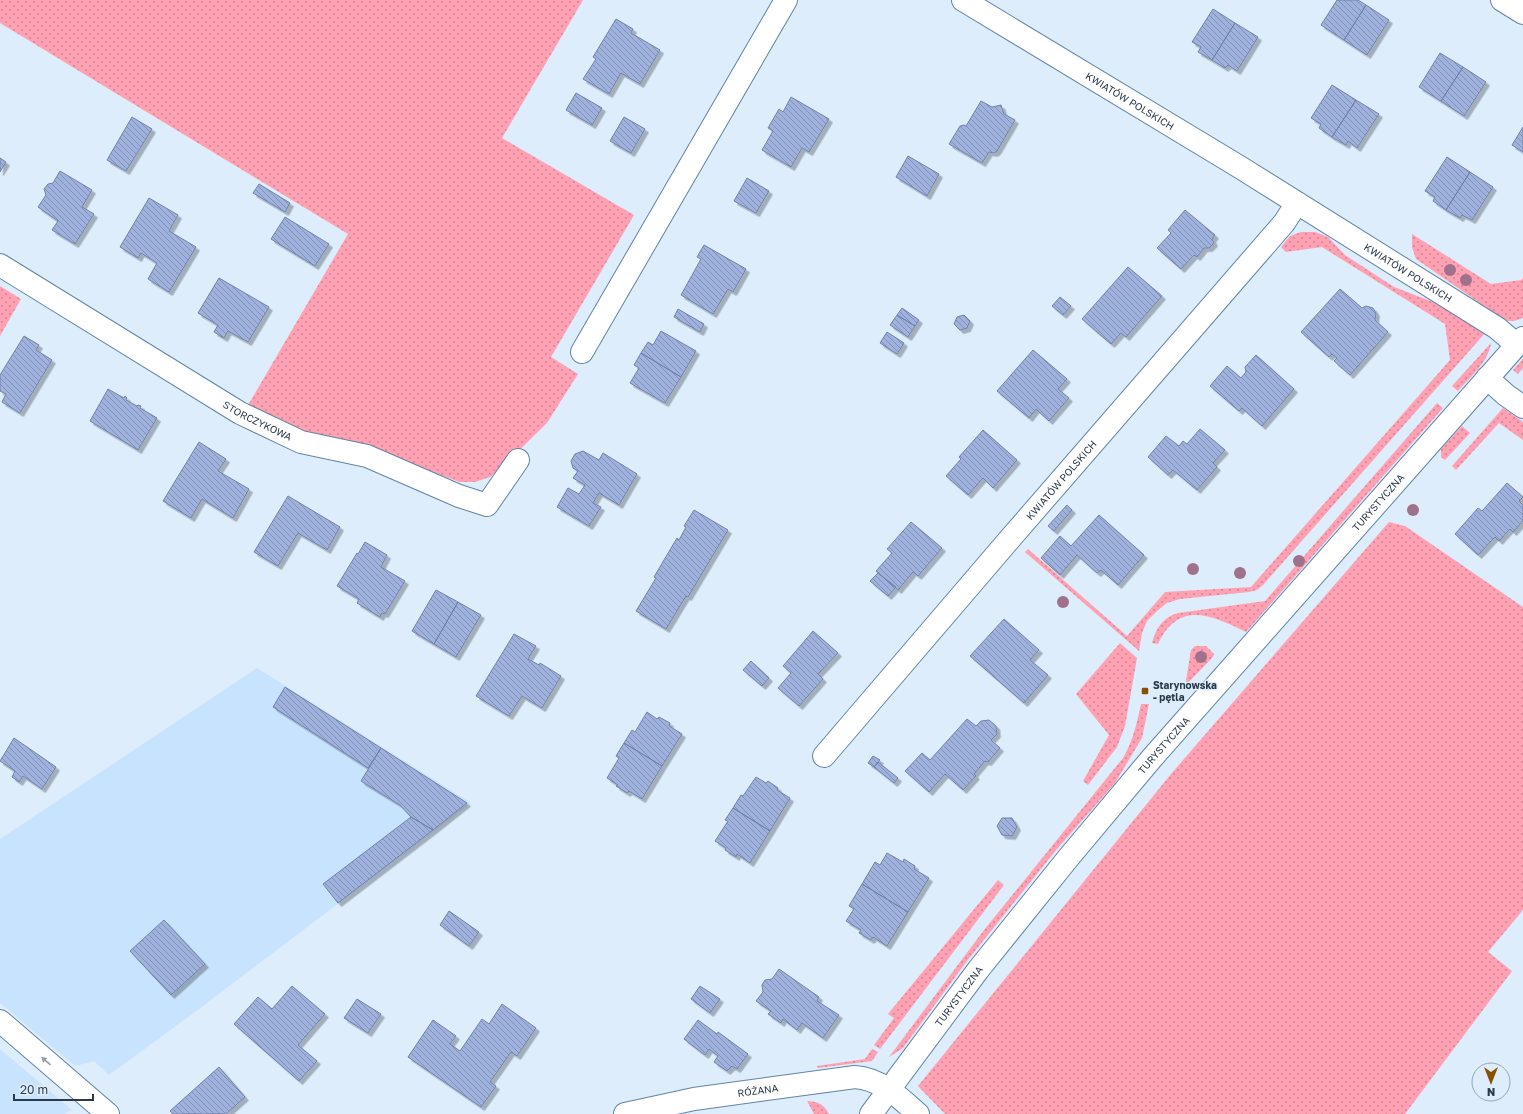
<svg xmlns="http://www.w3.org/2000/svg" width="1523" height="1114" font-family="'Golos Text',sans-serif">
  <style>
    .built { fill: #c8e3fd }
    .grass { fill: url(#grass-dots) }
    .building { fill: url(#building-back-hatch); stroke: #7081ab; filter: url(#shadow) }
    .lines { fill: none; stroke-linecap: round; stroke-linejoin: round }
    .minor-casing { stroke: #6084a7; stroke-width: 24 }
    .minor { stroke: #fff; stroke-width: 22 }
    .tree { fill: #9f718b }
    .oneway { fill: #949ca4 }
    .poi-dot { fill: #875100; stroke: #ddedfc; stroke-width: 1.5 }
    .labels { text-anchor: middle; stroke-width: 3; stroke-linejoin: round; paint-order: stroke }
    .street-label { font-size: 10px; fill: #2a3a49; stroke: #ddedfc }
    .poi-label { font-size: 10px; font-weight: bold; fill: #2a3a49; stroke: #ddedfc; text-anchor: start }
  </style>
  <defs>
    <pattern id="grass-dots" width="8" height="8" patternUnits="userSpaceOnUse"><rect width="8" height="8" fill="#ffa1b3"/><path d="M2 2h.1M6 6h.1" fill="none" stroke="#cf8494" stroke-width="1.8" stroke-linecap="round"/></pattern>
    <pattern id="building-back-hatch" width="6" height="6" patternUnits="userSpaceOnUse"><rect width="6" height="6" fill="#9fb1dd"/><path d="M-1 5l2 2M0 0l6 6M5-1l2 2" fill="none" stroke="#8291b5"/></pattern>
    <filter id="shadow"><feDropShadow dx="3.5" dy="3.5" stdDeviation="0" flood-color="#0004"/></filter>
  </defs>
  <rect width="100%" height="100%" fill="#ddedfc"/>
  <path class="built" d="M257 668 471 803 195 1012 109 1075 94 1061 75 1066 0 1003V839Z
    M0 1049 72 1110 64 1114H0Z"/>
  <path class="grass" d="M0 0H583L502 138 634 215 551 357 578 374 547 423 499 470 490 477 475 482H460L369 449 304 436 247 407 348 234 0 23Z
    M1301 232H1315L1328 237 1345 255 1394 287 1433 302 1486 332 1263 585 1257 590 1249 592 1180 599 1167 603 1157 611 1147 621 1142 633 1139 651 1025 552 1028 549 1127 636 1165 592 1251 587 1450 360 1445 324 1322 247 1286 252 1281 247 1290 236Z
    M1412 234 1491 284 1521 280 1523 278V318L1514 321H1506L1416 259 1412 247Z
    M0 286 21 299 0 336Z
    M1491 343C1488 363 1470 377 1458 391L1452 386Z
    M1523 359V368L1518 374 1513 370Z
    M1437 403 1443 408 1246 632C1211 615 1179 600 1158 644L1152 643C1156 628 1162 618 1178 613L1265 601Z
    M1503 408 1523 422V440L1499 423 1456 470 1452 466Z
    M1462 426 1470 433 1445 460 1441 457V449Z
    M1389 522 1405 526 1523 607V910L1488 952 1512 971 1405 1114H945L918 1086 1171 774Z
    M1120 643 1137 658 1125 726 1117 747 1088 785 1083 781 1109 735 1076 694Z
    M1195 646H1206L1214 654 1213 657 1187 684 1186 680 1191 650Z
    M1141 704H1149L1142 738 1115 783 1057 849 967 961 903 1048 889 1057 984 930 1123 758C1133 741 1137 723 1141 704Z
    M998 880 1004 885 880 1049 874 1045 894 1018 888 1014Z
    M872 1049 878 1052 872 1061 818 1068 817 1066 865 1059Z
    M807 1101C817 1101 824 1104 829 1114H814Z"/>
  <path class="building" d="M1337 0H1358L1366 5 1344 40 1321 25Z
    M1366 5 1389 20 1367 55 1344 40Z
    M1213 9 1235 23 1212 60 1198 52 1201 47 1192 42Z
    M616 19 633 29 631 33 660 50 640 84 621 73 609 94 583 79 596 59 593 57Z
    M1235 23 1258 37 1237 71 1228 65 1225 68 1212 60Z
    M1440 53 1463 67 1441 101 1419 87Z
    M1463 67 1486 82 1464 116 1441 101Z
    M1332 85 1356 100 1332 137 1319 128 1321 124 1311 118Z
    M576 93 602 108 592 125 566 110Z
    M791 97 829 119 809 152 802 148 791 167 762 150 773 131 768 128 779 109 783 112Z
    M1356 100 1379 114 1357 148 1348 141 1346 145 1332 137Z
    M981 101 992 107 1001 105 1004 114 1015 120 997 151 994 153 989 152 982 163 949 144 960 126 964 125 966 126Z
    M132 117 152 129 126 171 107 160Z
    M624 117 645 129 631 153 610 141Z
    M1523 127V152L1512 145Z
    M908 156 939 174 927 196 896 177Z
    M1447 157 1470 172 1446 210 1433 201 1435 197 1425 191Z
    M0 158 6 162 0 172Z
    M60 171 92 190 82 207 94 214 75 244 52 230 58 221 38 207 46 195 44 189 48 184 53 183Z
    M1470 172 1493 187 1472 220 1462 215 1460 218 1446 210Z
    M747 178 769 191 756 213 734 201Z
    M259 184 290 203 285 212 253 193Z
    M149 198 178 215 169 231 196 247 169 292 148 279 157 263 141 253 138 258 120 247Z
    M1185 210 1215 235 1212 239 1214 243 1209 248H1204L1197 257 1194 255 1181 269 1157 248 1171 233 1168 230Z
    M285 217 329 244 315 266 271 239Z
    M704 245 746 269 733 292 728 289 713 314 681 295 701 259 697 257Z
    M1128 267 1162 296 1126 337 1121 333 1111 344 1082 319Z
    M219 278 269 307 248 342 228 331 224 338 214 332 218 325 198 313Z
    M1340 289 1362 308 1366 306 1373 308 1376 313 1375 320 1388 332 1350 375 1334 361 1337 358 1332 354 1329 357 1301 332Z
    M1060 297 1071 306 1063 315 1052 306Z
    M902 308 919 320 915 326 897 315Z
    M678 309 704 324 700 332 674 317Z
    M897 315 915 326 908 337 890 325Z
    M964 315 970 321 967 328 960 330 954 324 957 317Z
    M661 331 696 351 681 377 641 353 648 342 653 345Z
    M887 332 904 343 897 354 880 343Z
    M24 336 39 345 36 350 52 360 20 413 2 402 6 394 0 391V375Z
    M1033 350 1067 379 1058 389 1069 398 1049 421 1036 409 1029 418 997 391Z
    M641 353 681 377 665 403 630 383 639 368 634 365Z
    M1256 355 1294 389 1262 426 1242 408 1239 411 1210 386 1227 366 1241 378 1246 372 1245 367Z
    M108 389 124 398 125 396 127 398 126 400 137 406 138 405 141 406 140 408 157 418 138 450 90 421Z
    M1200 429 1225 450 1213 463 1217 467 1197 490 1173 470 1168 475 1148 457 1166 436 1179 446 1183 441 1187 444Z
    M983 430 1017 460 993 488 983 478 968 495 946 476 961 459 959 457Z
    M199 442 226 459 218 471 249 489 233 518 202 499 191 518 163 501Z
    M583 451 599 460 603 453 637 474 619 505 599 493 593 503 601 507 589 526 557 507 568 488 579 494 585 485 573 478 578 471 573 468 571 461 575 454Z
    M1507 483 1523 497 1519 501 1523 505V521L1513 532 1510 529 1499 541 1495 537 1478 555 1455 534 1478 508 1482 511Z
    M288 496 340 527 327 550 298 533 278 566 254 552Z
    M1067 505 1072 510 1054 531 1048 526Z
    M694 510 728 530 688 597 686 596 666 629 636 611 656 578 654 577 677 538 679 540 686 527 684 526Z
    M1099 515 1144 555 1118 585 1101 570 1097 573 1077 555 1060 575 1041 558 1060 536 1071 546Z
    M911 522 942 548 918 576 913 572 898 590 876 571 892 553 887 549Z
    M365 542 387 555 381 567 405 581 385 614 382 613 380 617 357 603 359 599 337 586 357 553 358 554Z
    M878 573 896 587 888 596 870 581Z
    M436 590 458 602 434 644 412 631Z
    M458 602 481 615 456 657 434 644Z
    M1004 619 1039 650 1030 660 1048 675 1024 703 970 656Z
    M813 631 838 653 818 674 823 679 799 706 778 688 791 673 783 666Z
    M514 634 536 646 528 659 539 665 540 663 561 676 542 708 522 696 509 716 476 696Z
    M751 661 769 678 762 686 743 670Z
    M285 687 381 748 368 768 273 707Z
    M647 712 657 719 659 717 670 723 669 726 682 734 662 766 624 743 632 730 635 732Z
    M967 719 976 726 981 721 989 720 996 726 997 734 991 740 1000 748 988 762 985 761 974 774 976 776 963 790 945 774 929 792 905 771 922 753 930 760Z
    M14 738 56 767 42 789 23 776 19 782 12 777 15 771 0 761Z
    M624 743 662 766 642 799 629 791 627 793 616 786 618 785 607 778 619 758 616 756Z
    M381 748 467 803 433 830 411 817 400 805 361 781Z
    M873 756 880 760 874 767 868 763Z
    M878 762 898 778 894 783 874 767Z
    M756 777 766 783 768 781 778 788 777 790 790 798 770 831 733 808 741 795 743 796Z
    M733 808 770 831 750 863 737 854 736 857 725 850 726 848 715 841 728 821 725 820Z
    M411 817 433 830 338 903 323 884Z
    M1002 818H1012L1017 827 1012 836 1002 835 997 826Z
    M887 853 903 862 904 859 915 866 914 869 929 878 908 912 862 884 875 862 880 865Z
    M862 884 908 912 887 946 873 937 871 940 859 933 861 930 846 921 854 909 849 906Z
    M449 911 479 932 469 946 440 925Z
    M164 920 205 964 171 995 130 951Z
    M779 969 819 997 817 1001 839 1015 823 1038 802 1023 797 1030 783 1019 781 1023 768 1014 771 1011 756 1001 763 992 762 985 765 980 772 979Z
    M292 986 325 1014 298 1045 317 1061 299 1081 234 1024 258 997 272 1009Z
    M700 986 720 999 710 1013 691 999Z
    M357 999 381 1014 368 1033 344 1018Z
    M502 1004 536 1028 517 1056 511 1052 490 1082 496 1086 481 1107 408 1057 433 1020 456 1036 450 1044 460 1051 482 1019 489 1024Z
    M698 1020 717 1034 718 1032 748 1054 737 1069 732 1066 727 1071 714 1062 718 1056 709 1049 705 1055 684 1039Z
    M219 1067 245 1097 226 1114H173L170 1111Z"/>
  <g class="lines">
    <defs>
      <g id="minor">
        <path id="s1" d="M963 0 1238 166 1497 328 1517 345"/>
        <path d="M1502 0 1523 13"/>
        <path id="s2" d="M0 265 240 413 301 442 367 456 459 496 487 505 518 460"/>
        <path d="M582 352 786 0"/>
        <path d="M1487 378 1506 395 1523 407"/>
        <path id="s3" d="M824 756 1008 541 1284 223 1297 203"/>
        <path d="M0 1021 108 1114"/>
        <path id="s4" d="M625 1114 694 1099 855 1077C881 1079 899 1097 918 1114"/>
        <path id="s5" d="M871 1114 978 970 1069 857 1152 758 1523 338"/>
      </g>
    </defs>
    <use href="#minor" class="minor-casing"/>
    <use href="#minor" class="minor"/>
  </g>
  <g class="tree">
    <circle cx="1450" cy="270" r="6"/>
    <circle cx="1466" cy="280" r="6"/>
    <circle cx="1413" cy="510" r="6"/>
    <circle cx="1299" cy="561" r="6"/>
    <circle cx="1193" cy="569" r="6"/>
    <circle cx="1240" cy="573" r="6"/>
    <circle cx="1063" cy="602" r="6"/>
    <circle cx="1201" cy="657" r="6"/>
  </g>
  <defs><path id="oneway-solid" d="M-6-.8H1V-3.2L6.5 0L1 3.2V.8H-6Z"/></defs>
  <use class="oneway" href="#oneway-solid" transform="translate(46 1061) rotate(-139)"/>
  <rect class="poi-dot" x="1141" y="687" width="8" height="8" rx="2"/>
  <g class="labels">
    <g class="street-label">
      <text dy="4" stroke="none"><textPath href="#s1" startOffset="195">KWIATÓW POLSKICH</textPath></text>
      <text dy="4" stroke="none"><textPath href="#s1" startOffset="522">KWIATÓW POLSKICH</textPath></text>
      <text dy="4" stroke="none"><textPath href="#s2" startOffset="301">STORCZYKOWA</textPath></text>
      <text dy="4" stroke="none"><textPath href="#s3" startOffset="364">KWIATÓW POLSKICH</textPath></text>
      <text dy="4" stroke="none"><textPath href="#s5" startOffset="795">TURYSTYCZNA</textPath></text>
      <text dy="4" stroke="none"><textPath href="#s5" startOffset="471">TURYSTYCZNA</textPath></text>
      <text dy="4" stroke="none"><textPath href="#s5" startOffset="147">TURYSTYCZNA</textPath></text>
      <text dy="4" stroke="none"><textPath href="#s4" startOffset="135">RÓŻANA</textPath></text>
    </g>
    <g class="poi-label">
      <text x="1153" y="689">Starynowska<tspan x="1153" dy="12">- pętla</tspan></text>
    </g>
  </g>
  <g transform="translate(1491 1082) rotate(180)"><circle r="19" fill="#ddedfc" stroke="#95a5b4"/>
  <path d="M0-3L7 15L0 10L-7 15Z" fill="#875100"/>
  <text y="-6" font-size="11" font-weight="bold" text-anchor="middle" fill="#2a3a49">N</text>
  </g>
  <path d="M14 1094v6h79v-6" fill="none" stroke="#2a3a49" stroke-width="2"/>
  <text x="20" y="1094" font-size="12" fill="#2a3a49" stroke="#ddedfc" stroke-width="3" paint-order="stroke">20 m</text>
</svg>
